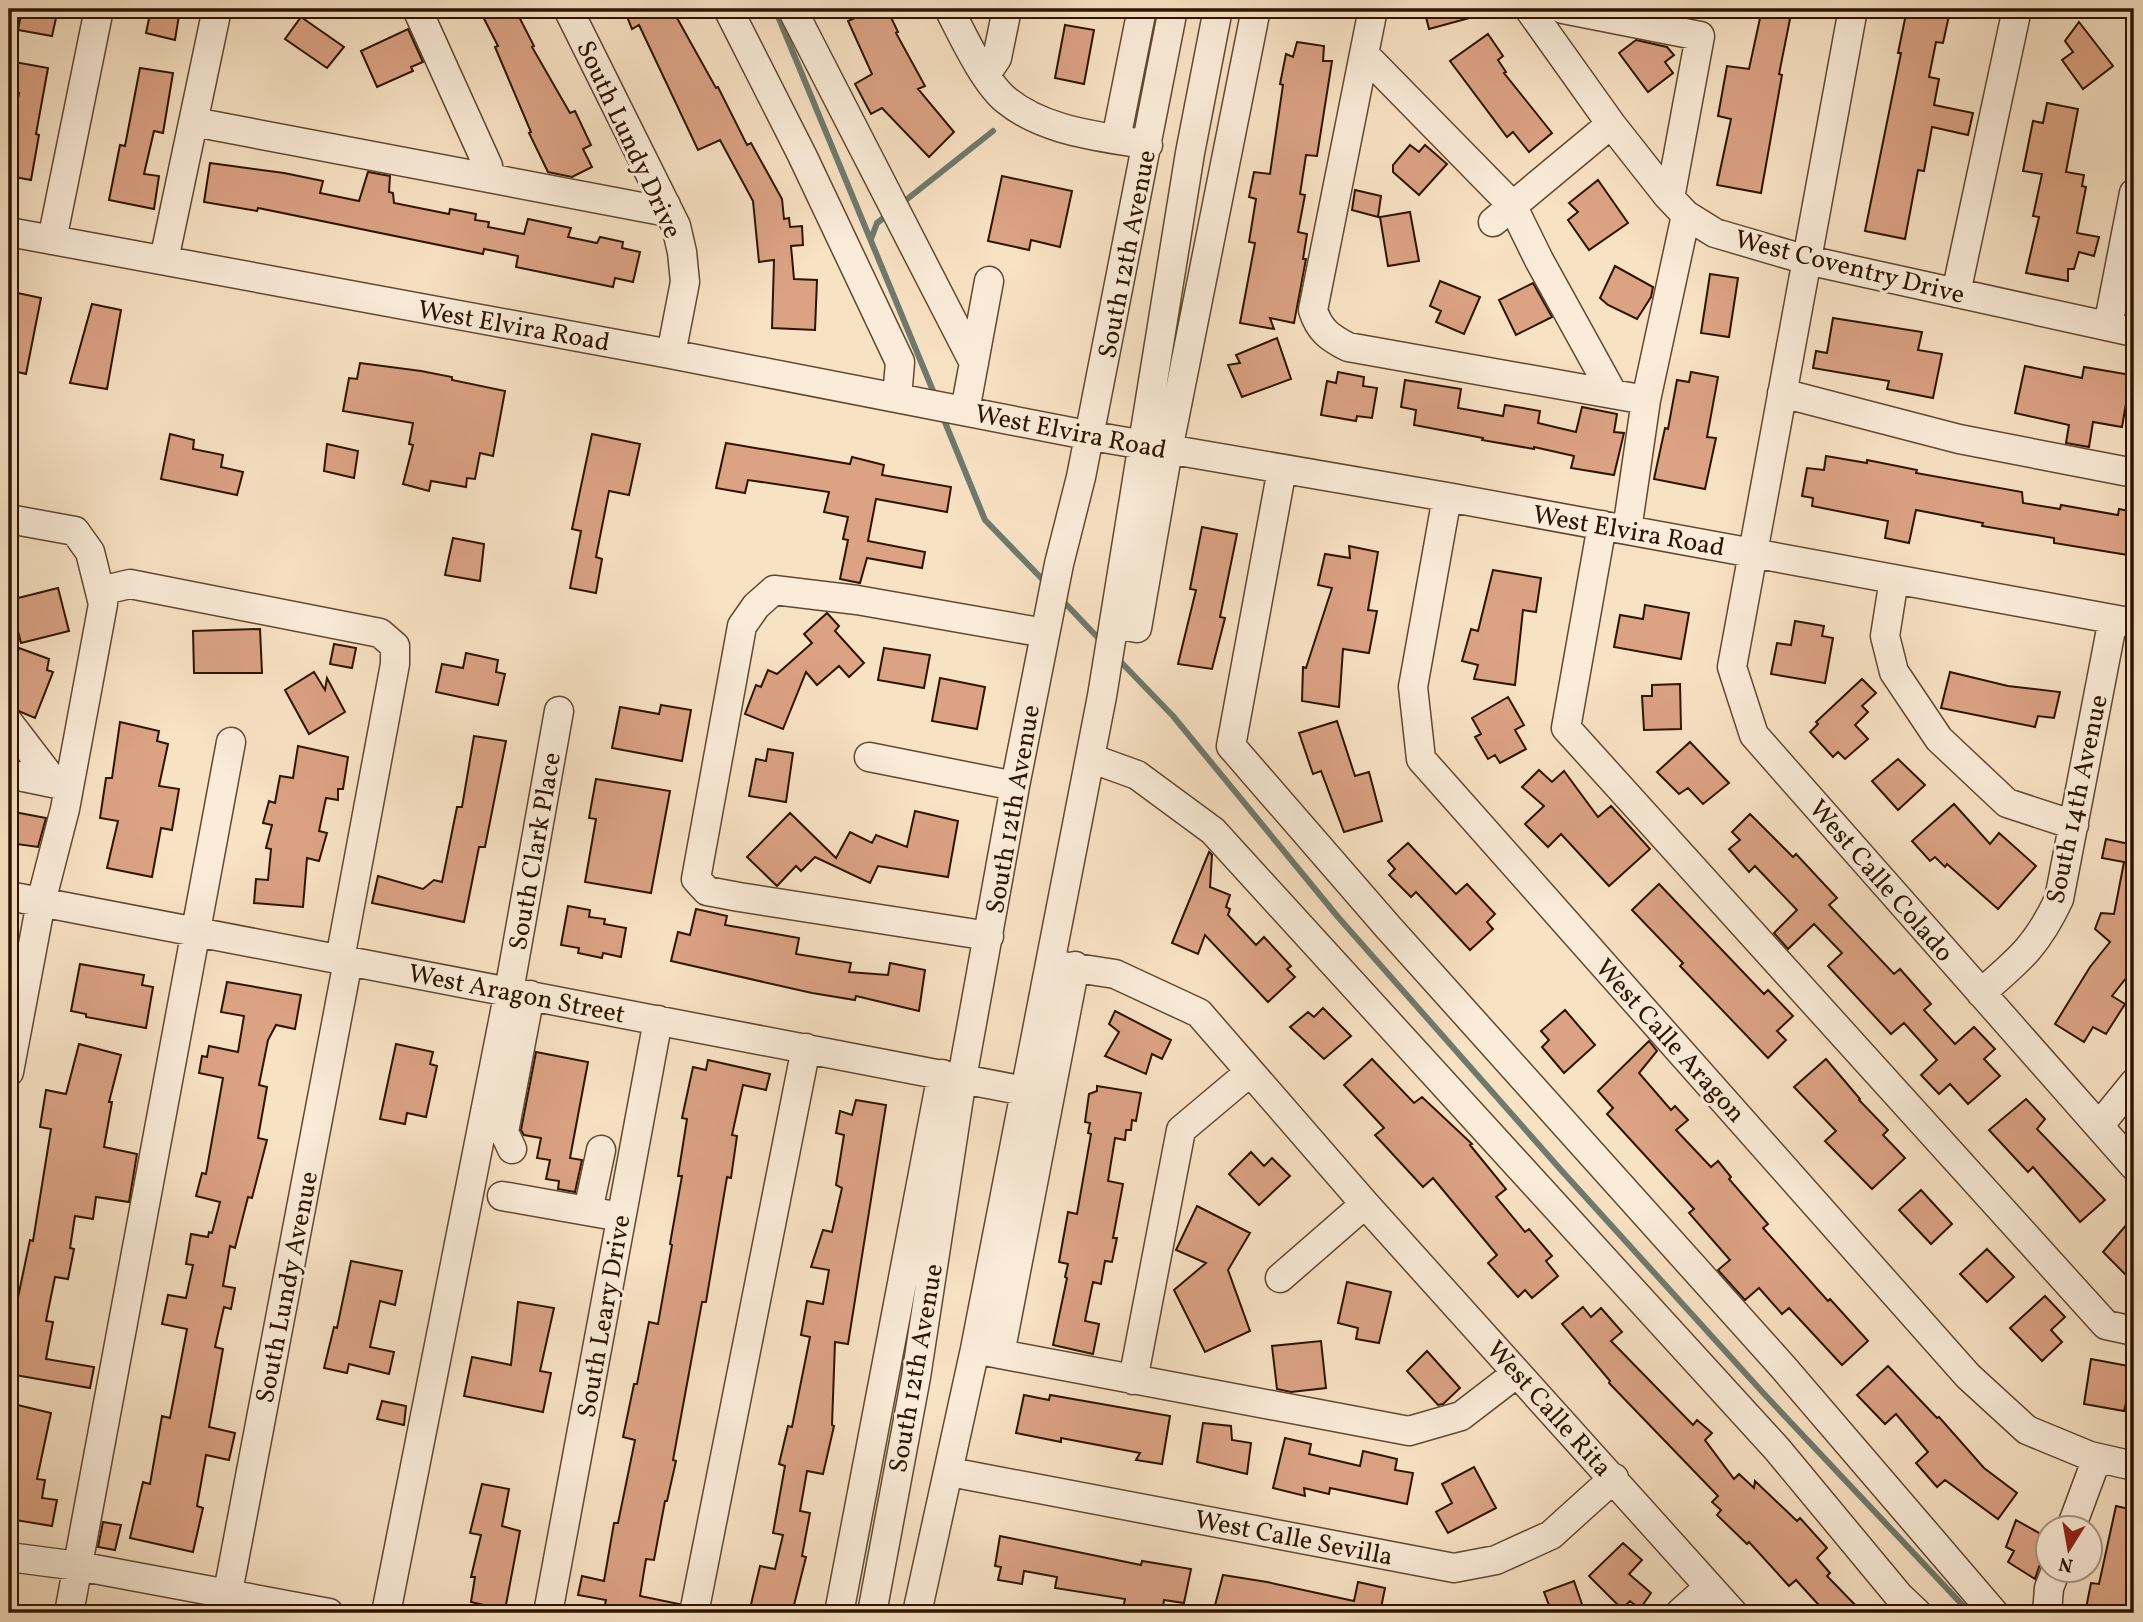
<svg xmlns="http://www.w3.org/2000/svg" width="2143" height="1622" font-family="Vollkorn,serif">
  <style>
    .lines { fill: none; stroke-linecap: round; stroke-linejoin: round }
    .stream { stroke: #70796d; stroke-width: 6 }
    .building { fill: #dba284; stroke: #2d1400; stroke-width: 2 }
    .minor-casing { stroke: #604831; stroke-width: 31 }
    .minor { stroke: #faecd9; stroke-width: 28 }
    .labels { text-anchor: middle; stroke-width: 6; stroke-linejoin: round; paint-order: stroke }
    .street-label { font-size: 26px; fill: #2d1400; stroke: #faecd9 }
  </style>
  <rect width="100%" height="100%" fill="#f8e2c4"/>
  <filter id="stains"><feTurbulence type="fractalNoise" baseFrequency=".00286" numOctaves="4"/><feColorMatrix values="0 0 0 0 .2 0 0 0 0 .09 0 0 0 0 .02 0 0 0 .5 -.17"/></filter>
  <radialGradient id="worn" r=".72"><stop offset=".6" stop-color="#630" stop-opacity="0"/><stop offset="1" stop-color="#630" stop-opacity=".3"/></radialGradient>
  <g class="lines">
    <path class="stream" d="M775 9 936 398
      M901 204 993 131
      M871 239 877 223 890 213
      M942 415 985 520 1047 584
      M1062 600 1103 643
      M1117 658 1173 716 1338 917 1561 1170 1766 1396 1970 1613"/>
  </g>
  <path class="building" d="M22 9H58L52 36 18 30Z
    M151 9H180L175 40 146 33Z
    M479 9H515L534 46 532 47 570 113 575 111 591 145 583 149 592 167 572 177 548 172 529 133 531 132 495 47 498 46Z
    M624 9H672L716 88 718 87 747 145 751 143 782 199 784 219 789 218 790 227 802 226 803 245 791 246 794 279 817 280 815 330 772 328 774 260 759 262 753 201 720 140 698 150 639 25 632 29Z
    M853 9H887L898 32 896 33 925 86 918 89 954 132 929 157 882 108 871 114 855 84 872 74 848 21 857 17Z
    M1424 9H1483L1484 14 1429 29Z
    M1762 9H1792L1779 74 1782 75 1761 193 1717 185 1731 119 1718 116 1727 66 1749 69Z
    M1907 9 1950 11 1943 43 1936 42 1929 77 1939 79 1934 105 1973 113 1968 135 1932 127 1924 171 1918 170 1905 239 1865 231 1901 53H1898Z
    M301 17 344 47 327 68 285 39Z
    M2079 22 2113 66 2083 89 2062 60 2073 52 2065 41Z
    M1065 25 1094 30 1084 84 1055 78Z
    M408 29 423 62 411 67 413 71 377 87 361 51Z
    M1488 34 1503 56 1498 60 1506 72 1504 73 1552 133 1529 152 1513 132 1507 137 1450 61Z
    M1636 40 1667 47 1674 55 1665 62 1673 73 1648 92 1619 53Z
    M1297 42 1324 46 1323 61H1332L1317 156 1306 155 1300 194 1305 195 1298 232 1307 234 1303 259H1306L1294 323 1270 318 1274 329 1240 323 1255 243 1249 242 1256 199 1249 197 1254 172 1270 174 1283 85 1280 84 1286 54 1293 57Z
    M9 61 48 68 36 134 39 135 31 180 9 176V129L12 130 19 93 9 91Z
    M140 68 173 73 163 133 154 131 144 174 159 176 154 209 109 200 120 145 125 146Z
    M2047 103 2078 109 2066 172 2084 175 2082 186 2086 187 2077 233 2099 237 2094 256 2079 252 2074 269H2068V281L2026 273 2039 217 2033 216 2042 174 2023 171 2033 121 2043 123Z
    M1410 145 1419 152 1425 145 1447 164 1419 195 1393 172V165Z
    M210 163 284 173 323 181 320 193 359 201 368 172 390 176 389 192 393 193 394 203 449 214 450 209 476 214 475 220 489 222 488 227 524 234 528 219 571 228 568 237 597 243 600 237 623 242 622 248 640 252 633 282 615 278 613 287 516 267 518 256 484 249 483 254 258 208 257 211 204 202Z
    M1002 176 1072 191 1060 247 1031 240 1029 250 988 241Z
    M1598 180 1628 223 1589 250 1568 220 1578 212 1569 203Z
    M1355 190 1381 196 1378 217 1352 210Z
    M1410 212 1419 261 1388 266 1380 217Z
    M1615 266 1653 287 1651 297 1637 319 1608 305 1600 298Z
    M1710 274 1738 278 1729 337 1701 333Z
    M1440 281 1480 297 1464 334 1436 322 1441 311 1430 306Z
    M1533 283 1552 317 1516 335 1499 300Z
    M13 292 41 298 26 374 9 370V315Z
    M92 304 121 310 107 389 70 383Z
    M1833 318 1922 332 1918 350 1942 354 1933 398 1887 389 1889 381 1813 368 1816 351 1827 353Z
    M1277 338 1291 379 1242 397 1228 365 1240 363 1236 355Z
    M360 363 421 371 452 377V380L505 391 493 456 480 453 475 479 467 478 466 487 431 481 429 491 403 484 413 445 409 444 413 423 343 411 349 378 357 379Z
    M2025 366 2082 378 2084 367 2131 375 2122 427 2093 422 2089 447 2066 443 2069 425 2015 413Z
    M1338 372 1364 377 1363 386 1377 388 1372 418 1357 416 1356 421 1321 415 1327 381 1336 383Z
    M1691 372 1718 377 1707 437 1716 438 1705 489 1654 479 1665 428 1668 429 1677 380 1689 382Z
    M1405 380 1461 389 1458 408 1503 416 1505 405 1540 411 1538 423 1576 432 1582 407 1617 414 1614 432 1624 433 1614 475 1571 468 1574 456 1534 447V449L1482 440 1483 438 1414 425 1416 410 1401 407Z
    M170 434 194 440 193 449 223 455 221 467 243 472 237 495 161 479Z
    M592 434 640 444 629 495 609 491 596 557 602 559 596 593 570 588 581 531 572 529Z
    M726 443 850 464 852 457 884 465 882 475 951 487 947 512 876 499 868 541 925 552 922 568 867 558 860 583 840 579 848 540 843 539 848 517 824 512 829 492 748 480 745 493 716 488Z
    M327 444 358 451 354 478 324 471Z
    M1826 456 1867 463V460L1917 470 1916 473 2022 492 2023 503 2060 509 2061 505 2118 515 2119 509 2134 512V556L2054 543V538L1982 526 1983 523 1916 510 1909 543 1885 538 1888 521 1812 506 1813 498 1802 496 1807 468 1824 470Z
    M1202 527 1237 534 1220 617 1225 618 1212 669 1178 664 1196 590 1190 589Z
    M453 538 484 544 480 581 445 575Z
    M1349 546 1378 552 1368 610 1377 611 1369 653 1343 649 1339 707 1302 701 1303 667 1306 668 1332 588 1318 585 1325 554 1350 558Z
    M1493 570 1541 578 1536 612 1523 610 1515 685 1474 679 1478 665 1462 661 1471 629 1478 631Z
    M58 588 69 631 21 643 10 600Z
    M1645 605 1689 613 1681 659 1614 647 1620 615 1643 619Z
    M827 613 839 626 835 631 864 663 849 677 839 666 817 685 806 672 783 729 745 714 756 685 761 687 768 670 777 674 812 643 804 634Z
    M1795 621 1824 626 1822 636 1833 638 1825 683 1771 674 1777 643 1791 645Z
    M260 629 262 673H194L193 631Z
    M334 644 356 648 352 668 330 664Z
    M19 648 49 659 47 670 53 672 35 718 9 707V676Z
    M884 648 930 655 924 688 878 680Z
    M466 653 498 660 496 672 505 674 498 705 436 692 442 664 463 668Z
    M314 672 325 690 327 678 345 712 309 734 285 690Z
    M1950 672 2008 686 2060 692 2054 718 2038 716 2035 727 1941 708Z
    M940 678 985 687 977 729 932 721Z
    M1862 679 1876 693 1862 706 1868 712 1855 725 1868 739 1845 759 1838 752 1833 757 1810 732 1818 724 1816 722Z
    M1680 684 1681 729 1644 730 1642 696H1652V685Z
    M1508 697 1524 725 1515 730 1526 749 1500 763 1495 755 1488 759 1475 737 1481 734 1472 718Z
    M661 705 691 710 682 761 612 748 620 707 659 714Z
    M1337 721 1355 776 1369 772 1382 821 1344 832 1321 771 1313 774 1299 733Z
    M120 722 159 731 157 741 168 744 159 786 179 789 172 830 161 828 152 877 107 868 118 821 100 818 106 778H112Z
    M474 736 506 741 485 847H479L464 922 372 903 378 876 423 889 434 880 442 882 457 807H462Z
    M1690 742 1729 783 1703 804 1688 788 1679 794 1657 772Z
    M298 746 348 757 343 789H338V800L326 798 319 831 327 833 319 861 307 858 303 907 254 903 256 879 268 880 271 849 266 848 272 825 263 823 269 801 275 803 280 776 293 778Z
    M768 749 793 753 786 802 749 796 756 759 766 761Z
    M1898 759 1925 785 1898 810 1872 781Z
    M1539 770 1552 782 1564 771 1598 817 1611 806 1650 849 1609 886 1561 834 1548 847 1525 824 1544 806 1522 787Z
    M596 779 670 791 651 893 585 882 596 819 589 818Z
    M1954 804 1990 844 1999 833 2036 866 1998 909 1947 864 1945 867 1935 857 1930 861 1912 841Z
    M9 811 46 818 38 847 9 843Z
    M915 811 958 821 948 877 878 866 870 883 815 857 801 871 796 866 777 886 747 857 790 813 836 858 850 832 872 843 876 835 907 847Z
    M1750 814 1793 857 1796 854 1837 898 1829 905 1894 974 1900 969 1931 1004 1924 1010 1955 1044 1974 1027 1995 1049 1984 1059 2000 1076 1968 1104 1950 1084 1939 1094 1921 1075 1937 1060 1904 1023 1891 1034 1828 966 1842 953 1814 924 1788 949 1774 933 1797 910 1755 866 1749 872 1729 849 1740 840 1732 832Z
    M2106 839 2134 845V968L2112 996 2125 1004 2106 1034 2093 1027 2084 1042 2055 1024 2090 967 2110 942 2095 929 2101 913 2114 914 2124 862 2102 858Z
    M1408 843 1456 894 1467 884 1495 914 1487 922 1493 929 1470 950 1416 892 1411 897 1389 875 1395 869 1388 861Z
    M1209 852 1212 855 1210 887 1230 895 1226 907 1230 909 1228 915 1256 945 1264 937 1291 966 1287 969 1295 977 1268 1002 1205 935 1198 954 1172 943Z
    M1659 884 1764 994 1768 990 1793 1016 1777 1031 1786 1040 1768 1058 1680 966 1683 963 1632 910Z
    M568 906 590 910 589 917 605 919 604 924 626 928 621 957 603 953 602 958 578 953 579 948 561 945Z
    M696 909 727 916 725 925 799 938 796 954 851 963 849 972 888 975 890 963 925 970 919 1011 856 996 855 1000 812 993 671 961 678 932 690 935Z
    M80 964 144 975 142 985 153 987 146 1028 86 1017V1014L71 1011Z
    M227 982 301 995 295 1029 276 1025 268 1040 259 1085 267 1087 258 1138 267 1140 252 1198 248 1197 235 1248 230 1246 223 1286 235 1288 231 1309 224 1307 215 1347 223 1349 209 1427 235 1433 229 1460 206 1455 197 1506 203 1508 193 1552 130 1538 143 1482 150 1484 162 1416 170 1418 187 1329 162 1324 168 1295 186 1298 193 1265 186 1264 191 1234 208 1237 209 1232 212 1233 220 1202 196 1196 202 1173 206 1174 223 1078 199 1073 202 1056 207 1057 209 1046 238 1052 244 1016 221 1012Z
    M1323 1008 1351 1036 1324 1059 1290 1027 1308 1012 1314 1017Z
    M1565 1010 1595 1045 1564 1073 1542 1047 1549 1040 1541 1031Z
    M1115 1011 1171 1040 1162 1059 1152 1054 1146 1074 1105 1056 1119 1032 1109 1024Z
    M1649 1041 1657 1051 1639 1073 1671 1110 1675 1106 1688 1120 1676 1130 1711 1167 1718 1161 1731 1177 1729 1179 1768 1224 1763 1228 1828 1301 1830 1299 1868 1341 1842 1365 1789 1308 1782 1314 1759 1288 1745 1300 1718 1270 1730 1260 1689 1213 1694 1209 1607 1114 1613 1108 1598 1091Z
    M79 1044 121 1055 109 1102H112L104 1147 137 1154 129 1202 96 1197 93 1219 75 1216 70 1248 74 1249 68 1279 55 1277 46 1321 53 1322 46 1359 94 1367 90 1388 9 1374V1325L12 1326 30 1240 33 1241 51 1129 40 1127 46 1090 66 1094Z
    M396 1044 433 1052 430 1064 437 1066 426 1117 407 1113 405 1124 380 1119Z
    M536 1052 588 1062 570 1158 582 1160 575 1192 558 1189 559 1181 546 1179 550 1160 537 1158 541 1138 524 1135 521 1130Z
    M1372 1059 1414 1103 1422 1097 1472 1144 1470 1145 1506 1189 1496 1197 1525 1232 1529 1229 1552 1256 1546 1261 1558 1276 1532 1298 1525 1290 1518 1297 1488 1263 1497 1255 1433 1178 1423 1187 1375 1135 1384 1128 1344 1085Z
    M1826 1059 1860 1099 1859 1100 1888 1130 1883 1135 1905 1158 1872 1189 1825 1141 1836 1131 1794 1087Z
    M708 1060 770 1074 766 1090 743 1085 732 1135 737 1136 731 1178 727 1177 706 1302H702L673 1460 676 1461 667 1501H665L654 1560 646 1559 640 1596 679 1604 678 1613H603L606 1600 578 1595 582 1576 604 1581 614 1523H618L635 1440 623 1437 634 1384H637L649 1322 658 1324 672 1245 670 1244 682 1176H678L687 1119 682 1118 693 1067 706 1070Z
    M1097 1086 1141 1093 1136 1121 1132 1120 1131 1130H1126L1125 1140 1115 1138 1108 1181 1123 1184 1113 1238H1117L1112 1262 1105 1261 1101 1284 1093 1282 1085 1321 1099 1324 1093 1354 1053 1345 1067 1278 1065 1277 1068 1264 1059 1262 1068 1212 1077 1214 1091 1134 1088 1133 1090 1123 1085 1122 1089 1094 1097 1091Z
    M2026 1099 2045 1119 2037 1129 2105 1200 2080 1222 2033 1167 2028 1172 1989 1130Z
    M856 1100 886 1105 848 1344 835 1342 832 1425 834 1426 823 1474 807 1471 800 1511 810 1513 802 1556 806 1557 792 1613H749L760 1566 775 1569 783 1535 773 1533 785 1466 779 1464 788 1426 792 1427 810 1337 801 1335 807 1301 823 1304 829 1270 811 1267 823 1230 832 1232 842 1188 836 1185 844 1135 836 1133 840 1111 852 1115Z
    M1251 1152 1264 1166 1272 1158 1290 1176 1259 1205 1229 1174Z
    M1921 1190 1952 1224 1931 1244 1899 1210Z
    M1197 1206 1250 1233 1228 1270 1250 1331 1205 1352 1174 1290 1206 1263 1176 1250Z
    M2134 1216V1283L2103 1252Z
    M1987 1249 2014 1277 1987 1302 1960 1274Z
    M351 1261 402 1271 395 1305 380 1301 370 1347 394 1352 389 1374 349 1364 347 1373 324 1368 334 1327 337 1328Z
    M1347 1282 1391 1292 1379 1343 1356 1339 1358 1328 1338 1323Z
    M2045 1296 2065 1317 2051 1330 2062 1342 2042 1361 2010 1328Z
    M518 1302 554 1308 540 1371 551 1373 543 1412 464 1396 472 1357 511 1365Z
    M1583 1307 1591 1317 1601 1308 1622 1332 1611 1341 1693 1425 1697 1420 1712 1433 1705 1440 1734 1479 1739 1474 1754 1488 1755 1481 1797 1521 1800 1518 1827 1548 1817 1558 1830 1573 1827 1576 1863 1613H1826L1796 1580 1789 1586 1749 1542 1747 1544 1717 1515 1721 1510 1712 1502 1718 1496 1609 1383 1610 1381 1562 1324Z
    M1321 1341 1326 1388 1291 1392 1277 1389 1272 1346Z
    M1427 1351 1460 1388 1443 1404 1438 1405 1407 1371Z
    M2091 1359 2134 1367 2129 1403H2126L2124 1411 2084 1404Z
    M1888 1366 1937 1418 1939 1417 1984 1468 2017 1493 1998 1519 1945 1480 1937 1487 1916 1463 1928 1452 1896 1414 1885 1424 1857 1395Z
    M1024 1395 1049 1400 1050 1395 1170 1416 1162 1464 1136 1460 1140 1453 1061 1438V1442L1016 1433Z
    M382 1401 406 1406 404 1425 377 1419Z
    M9 1403 51 1413 37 1479 45 1480 42 1498 57 1500 52 1526 9 1519Z
    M1203 1423 1231 1426 1232 1440 1251 1443 1247 1474 1197 1462Z
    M1285 1438 1311 1444 1309 1454 1360 1466 1363 1451 1397 1459 1395 1470 1413 1473 1407 1504 1330 1488 1329 1494 1304 1488 1305 1496 1273 1488Z
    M1474 1467 1496 1508 1448 1533 1436 1512 1452 1503 1442 1484Z
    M482 1484 509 1489 502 1526 520 1531 505 1610 471 1602 475 1577H471L481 1535 470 1533Z
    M2116 1506 2134 1510V1613H2085L2091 1583 2099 1584Z
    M2016 1520 2048 1538V1554L2040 1564 2035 1579 2008 1562 2014 1551 2006 1547Z
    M103 1522 121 1525 115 1550 98 1547Z
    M1000 1536 1141 1565 1142 1561 1191 1569 1184 1603 1164 1600 1162 1613H1122L1125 1599 1055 1588 1057 1577 1024 1571 1022 1584 998 1580 1001 1567 995 1566Z
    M1623 1543 1642 1560 1629 1574 1651 1593 1640 1609 1630 1601 1622 1609 1589 1576Z
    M1223 1575 1267 1582 1354 1601 1358 1582 1385 1588 1380 1613H1213Z
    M1574 1581 1585 1613H1552L1544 1592Z"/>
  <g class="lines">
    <defs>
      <path id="minor" d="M417 9 488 166 483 177
        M568 9 676 226 682 252 685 282 671 354
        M728 9 802 155 900 362 897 398
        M792 9 974 363
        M949 9C962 34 984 82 1006 100 1045 132 1100 136 1148 145
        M1373 9 1313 310C1319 330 1330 338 1348 347L1646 400 1686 215
        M1529 9 1611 124 1667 195 1686 215 1715 233 1807 260 2134 332
        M1563 9 1700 36 1670 198
        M1853 9 1732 667 1754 735 2134 1166
        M1364 54 1512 205 1539 260 1613 394
        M986 74 997 58 1007 9
        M194 122 657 210 666 205
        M1116 139 1142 9
        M1493 222 1611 124
        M9 232 665 353 1092 436 1447 497 2134 623
        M52 240 99 9
        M164 260 217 9
        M1956 293 2017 9
        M2108 326 2134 193
        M1782 393 1959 439 2134 473
        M965 411 989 281
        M1282 469 1231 746 1388 927 1783 1367 1994 1613
        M1447 497 1413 687 1421 759 1968 1376 2027 1430 2090 1456 2134 1466
        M9 519 75 531 90 552 103 604 65 809 41 902 9 1072
        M1602 525 1566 728 2106 1325 2134 1331
        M1627 530 1646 400
        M1894 579 1885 636 1894 672 1939 739 2007 803 2074 825
        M100 591 130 584 380 633 395 646V664L340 959
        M1115 624 1137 628 1168 450 1256 9
        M9 723 55 783
        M869 757 1015 786
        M1090 758 1137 775 1213 831 1777 1449 1899 1596 1917 1613
        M9 774 62 785
        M9 896 1025 1091
        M989 936 739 897 707 891 696 879 742 626 756 606 774 590 857 600 1045 633
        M1050 964 1115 974 1199 1013 1365 1204 1733 1613
        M1981 993C2019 960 2037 946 2059 899L2113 619
        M2099 1126 2134 1083
        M512 1149 504 1132 530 995
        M502 1196 621 1217
        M588 1211 601 1150
        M1280 1278 1365 1204
        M981 1350 1000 1354 1075 966
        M1000 1354 1409 1431 1461 1416 1517 1373
        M1133 1380 1181 1130 1250 1072
        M950 1472 1454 1568 1496 1560 1551 1535 1614 1478
        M2071 1528 2097 1458
        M9 1557 78 1566 329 1613
        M69 1613 231 742
        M224 1613 348 961
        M386 1613 509 991 559 711
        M548 1613 658 1020
        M694 1613 806 1048
        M839 1613 942 1074
        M872 1613 916 1377 962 1078 1015 786 1059 564 1081 477 1173 9
        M917 1613 975 1349 1102 696 1190 153 1218 9
        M1680 1613 1709 1587
        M2047 1613 2049 1588 2056 1570"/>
    </defs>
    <use href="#minor" class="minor-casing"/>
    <use href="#minor" class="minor"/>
  </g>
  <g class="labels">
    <g class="street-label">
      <text transform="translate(630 139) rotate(65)" y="9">South Lundy Drive</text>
      <text transform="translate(1126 254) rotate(-79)" y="9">South 12th Avenue</text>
      <text transform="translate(1850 266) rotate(14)" y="9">West Coventry Drive</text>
      <text transform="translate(514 325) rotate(10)" y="9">West Elvira Road</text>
      <text transform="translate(1071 431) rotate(11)" y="9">West Elvira Road</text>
      <text transform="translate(1629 530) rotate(10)" y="9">West Elvira Road</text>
      <text transform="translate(2076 799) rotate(-78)" y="9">South 14th Avenue</text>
      <text transform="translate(1012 809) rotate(-80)" y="9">South 12th Avenue</text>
      <text transform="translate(534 851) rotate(-80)" y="9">South Clark Place</text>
      <text transform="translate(1882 880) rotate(49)" y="9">West Calle Colado</text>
      <text transform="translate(517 993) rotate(11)" y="9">West Aragon Street</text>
      <text transform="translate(1671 1040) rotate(48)" y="9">West Calle Aragon</text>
      <text transform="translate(286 1287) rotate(-79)" y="9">South Lundy Avenue</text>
      <text transform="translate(603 1316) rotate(-80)" y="9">South Leary Drive</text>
      <text transform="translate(915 1368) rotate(-80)" y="9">South 12th Avenue</text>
      <text transform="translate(1550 1408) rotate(48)" y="9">West Calle Rita</text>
      <text transform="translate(1294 1537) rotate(11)" y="9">West Calle Sevilla</text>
    </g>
  </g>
  <rect width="2143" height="1622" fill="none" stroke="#f8e2c4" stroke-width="35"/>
  <rect x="10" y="10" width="2122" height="1601" fill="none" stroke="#2d1400" stroke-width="3.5"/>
  <rect x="18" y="18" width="2108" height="1587" fill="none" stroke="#2d1400" stroke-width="2"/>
  <g transform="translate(2069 1549) rotate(191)"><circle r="33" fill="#faecd9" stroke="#a89682" stroke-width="2"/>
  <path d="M0-5L12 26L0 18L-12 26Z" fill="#8f2418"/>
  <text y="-10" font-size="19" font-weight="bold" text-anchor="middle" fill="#2d1400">N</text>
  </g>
  <rect width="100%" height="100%" filter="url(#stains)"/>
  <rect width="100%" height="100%" fill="url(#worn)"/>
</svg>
